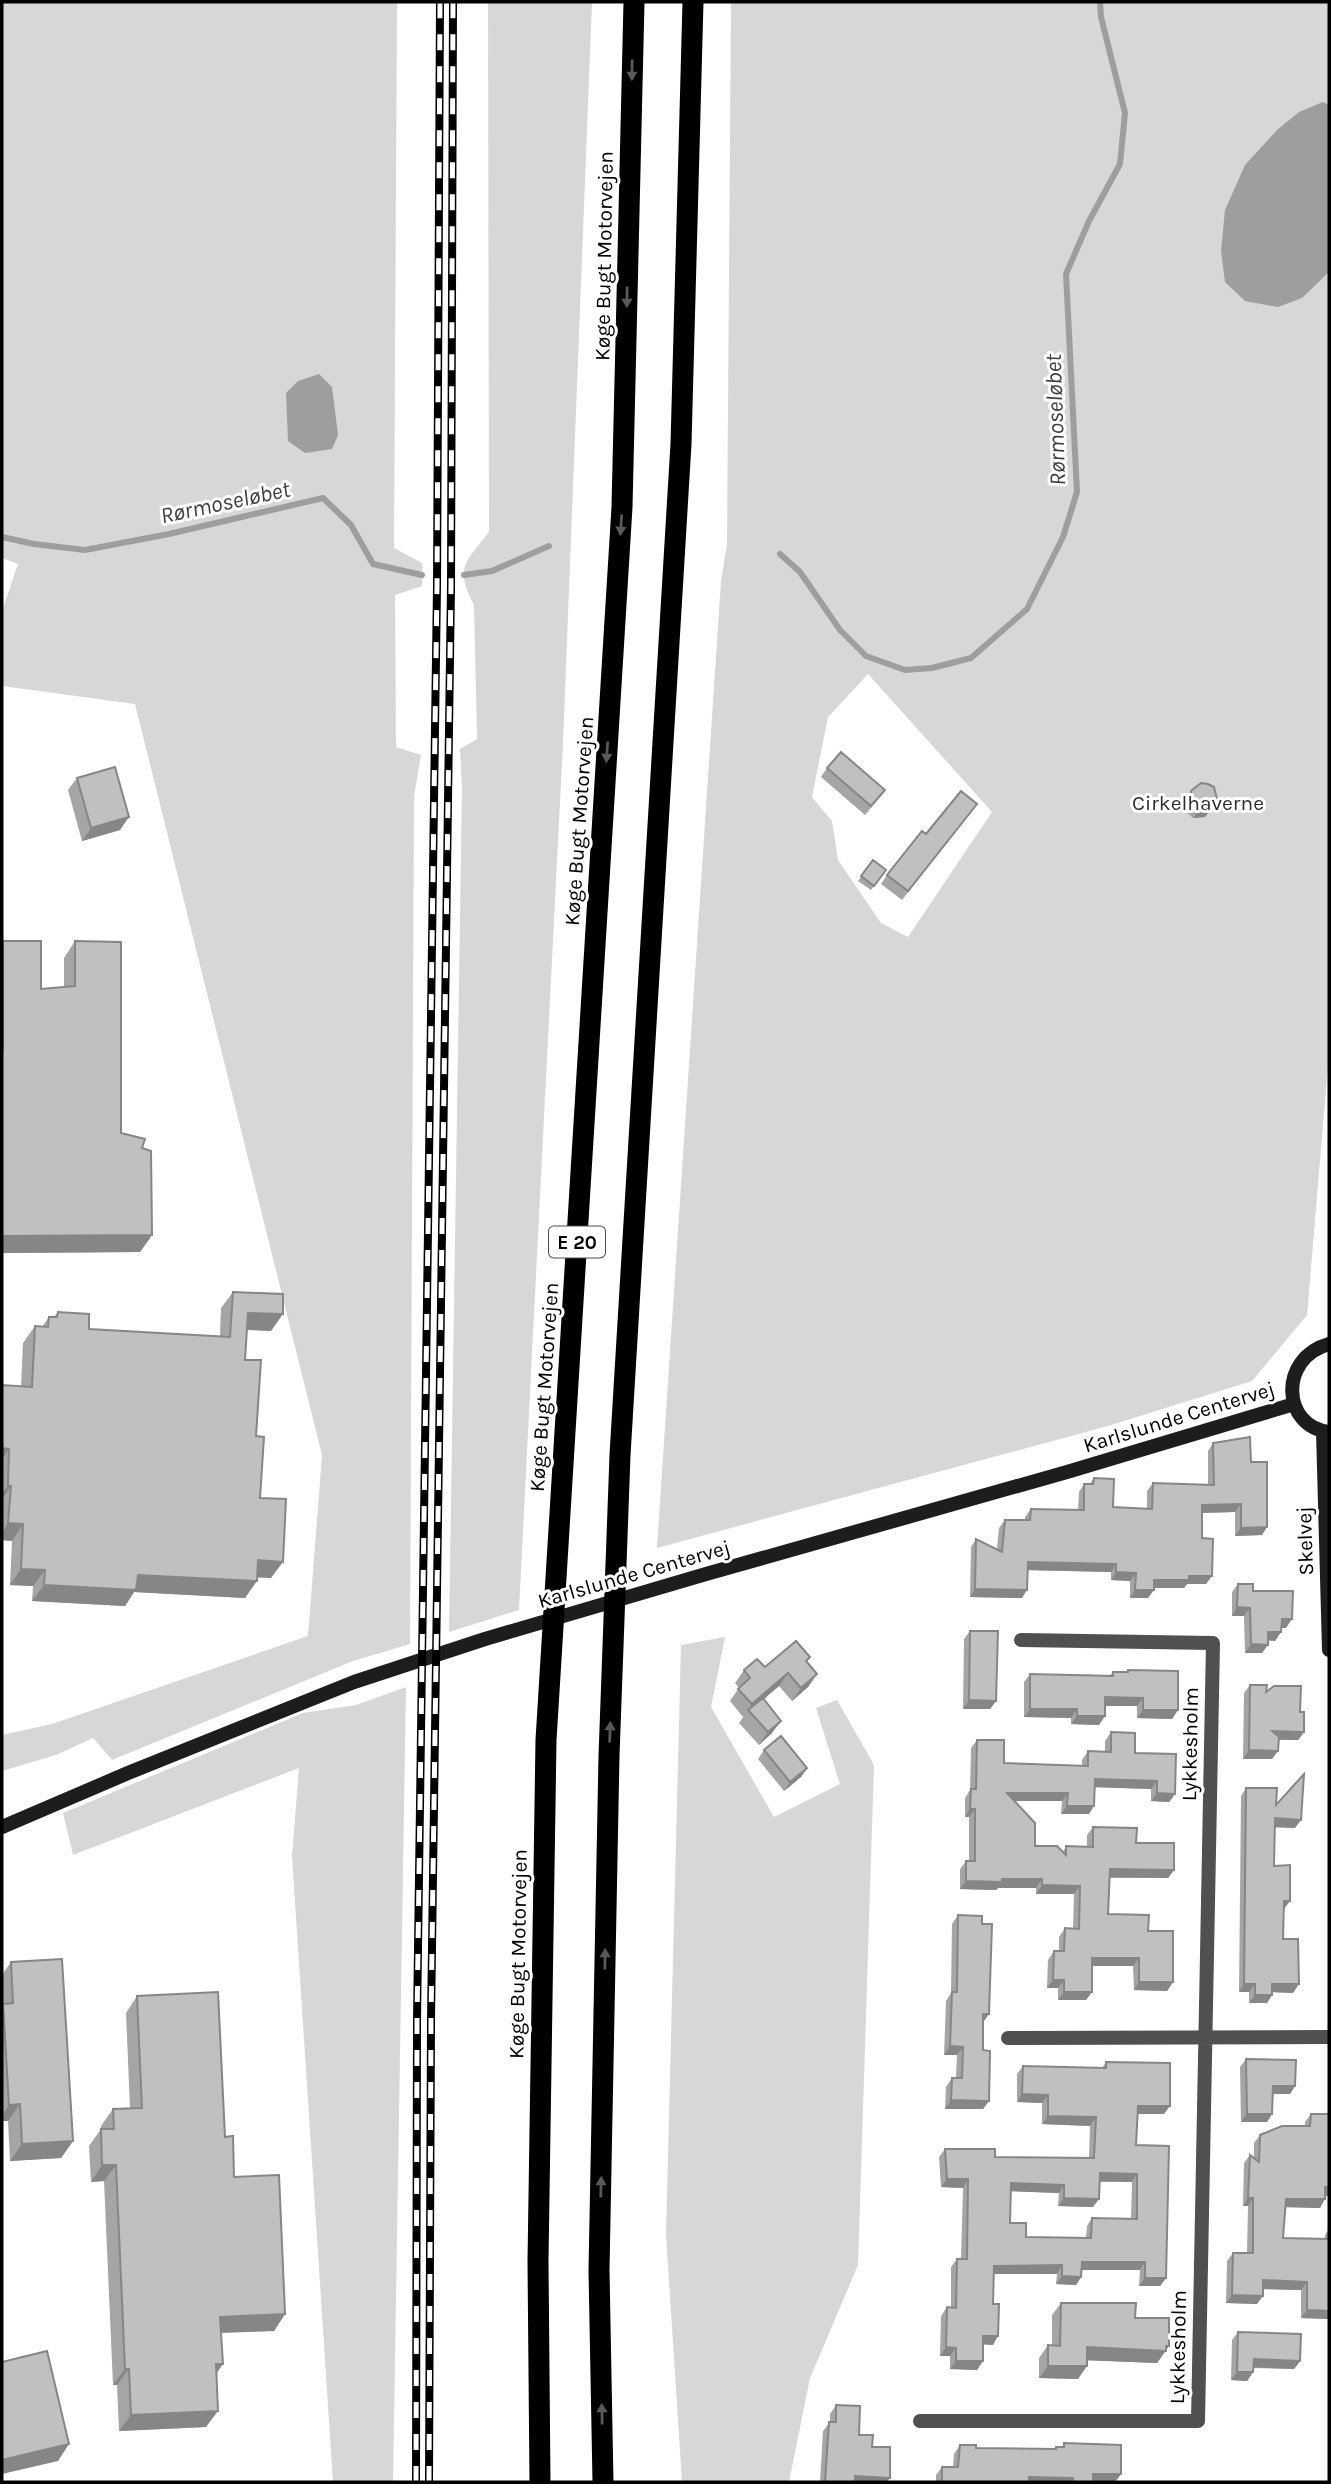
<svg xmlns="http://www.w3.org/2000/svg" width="1331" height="2484" font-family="Karla,sans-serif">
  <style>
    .green { fill: #d7d7d7; fill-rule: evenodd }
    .water { fill: #9e9e9e }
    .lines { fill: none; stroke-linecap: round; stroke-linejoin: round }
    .stream { stroke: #9e9e9e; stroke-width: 6 }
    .street { stroke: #505050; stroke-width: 14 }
    .secondary { stroke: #1d1d1d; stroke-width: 14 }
    .highway { stroke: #000; stroke-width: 21 }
    .rail-casing { stroke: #000; stroke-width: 8 }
    .rail { stroke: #fff; stroke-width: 5; stroke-dasharray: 16; stroke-linecap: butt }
    .wall { fill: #a5a5a5; fill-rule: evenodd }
    .shaded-wall { fill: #868686 }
    .building { fill: #c0c0c0; stroke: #868686; stroke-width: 2; fill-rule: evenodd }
    .oneway { fill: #595959 }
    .labels { text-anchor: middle; stroke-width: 6; stroke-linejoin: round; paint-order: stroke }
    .shield { fill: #fff; stroke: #4c4c4c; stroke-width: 2 }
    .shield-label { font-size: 19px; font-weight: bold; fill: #000 }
    .street-label { font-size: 21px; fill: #000; stroke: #fff }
    .park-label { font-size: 21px; fill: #2e2e2e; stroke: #fff }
    .water-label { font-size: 23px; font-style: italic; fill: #3f3f3f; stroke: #fff }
  </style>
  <rect width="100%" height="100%" fill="#fff"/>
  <path class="green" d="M2 2H397L394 548 422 563V586L395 595 396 747 421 755 414 796 410 1644 353 1661 112 1760 93 1738 56 1755 2 1771V1735L52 1724 308 1636 322 1455 135 704 2 686V611L18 564 2 558Z
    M488 2H592L563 743 519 1610 449 1632 462 787 460 749 477 739 474 605C454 567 466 562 489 532Z
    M731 2H1329V1054L1307 1315 1252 1381 1108 1426 657 1548 721 581 727 544ZM868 674 992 812 908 937 881 923 838 860 832 821 812 797 828 717Z
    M725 1637 711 1707 774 1817 840 1784 816 1708 837 1700 874 1765 858 2265 810 2378 789 2482H682L666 2235 681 1645Z
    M406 1687 393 2482H333L292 1856 299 1768 73 1855 63 1813 303 1713 356 1705Z"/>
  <path class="water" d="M1323 102 1329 105V272L1302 298 1278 307 1245 301 1225 282 1221 251 1225 210 1245 165 1277 130 1299 112Z
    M319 374 332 387 338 435 332 449 305 453 288 441 286 393 298 381Z"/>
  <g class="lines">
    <path class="stream" d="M2 537 34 544 85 550 169 534 323 498 351 525 373 564 422 575
      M780 554 800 572 840 630 866 656 905 670 932 668 971 658 1027 609 1063 537 1077 492 1066 274 1089 221 1120 164 1125 113 1101 17 1100 2
      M464 575 492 571 549 546"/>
    <path class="street" d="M1008 2038 1329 2037
      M920 2421H1198L1213 1643 1021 1640"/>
    <path class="secondary" d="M1329 1344C1278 1358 1282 1427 1329 1432
      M1323 1431 1329 1650
      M2 1827 128 1773 354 1682 485 1639 706 1574 1067 1472 1294 1404"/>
    <path class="highway" d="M540 2482 538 2261 546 1740 622 507 634 2
      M603 2482 599 2270 609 1756 620 1455 681 444 693 2"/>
    <defs>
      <path id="rail" d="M416 2482 417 2020 437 586 440 2
        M429 2482 431 2020 451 586 453 2"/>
    </defs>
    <use href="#rail" class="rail-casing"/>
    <use href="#rail" class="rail"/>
  </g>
  <path class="wall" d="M827 768 879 798 865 815 821 777Z
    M77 778 120 830 82 841 68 790Z
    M1191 791 1217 799 1205 817 1193 818 1185 811V799Z
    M971 812 902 900 881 884 887 875Z
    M873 860 886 870 871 890 858 881Z
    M3 941 41 989 64 987V958L75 941 121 1133 142 1148 152 1235 140 1252 2 1253V943Z
    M233 1292 271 1331 247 1330 245 1360 256 1436 260 1498 271 1578 257 1577 245 1598 134 1592 125 1606 32 1601 33 1586 10 1585 12 1541 2 1540V1385L21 1386 23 1343 35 1326 42 1327 49 1317H54L58 1312 89 1329 220 1336 221 1308Z
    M1213 1443 1251 1462 1262 1535 1235 1536V1512L1202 1513V1538L1206 1584H1187L1184 1588H1154L1148 1598H1130V1581L1111 1580V1572L1028 1570 1022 1598 970 1597 971 1547 976 1539 997 1549 999 1528 1005 1520H1025V1517L1031 1509 1078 1510 1079 1492 1084 1484H1090L1094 1478 1113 1507 1147 1509V1491L1153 1483 1208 1485V1451Z
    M1238 1584 1253 1591 1286 1628H1281L1275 1641 1268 1640 1262 1653H1245L1244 1616H1232V1592Z
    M970 1631 996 1701 990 1709H963L964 1639Z
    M810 1657 807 1662 817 1674 808 1687 792 1701 779 1686 764 1699 772 1733 759 1745 739 1723 744 1716 743 1717 730 1701 739 1688 735 1683 744 1670Z
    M1128 1670 1178 1710 1172 1719 1137 1718V1706H1105L1099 1725 1071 1724V1718L1024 1717V1682L1030 1674 1110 1675 1113 1672H1127Z
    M1250 1685 1266 1692 1300 1712 1304 1732 1298 1740H1279L1272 1759H1243L1244 1693Z
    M1111 1732 1135 1753 1175 1794 1169 1802 1151 1801V1789L1095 1787 1089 1814H1061L1062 1801H1015L1035 1846 1063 1852 1066 1846 1087 1847V1835L1093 1827 1136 1843 1174 1870 1168 1878H1110L1108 1914 1148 1931 1173 1982 1167 1991 1134 1990 1133 1966H1092V1992L1086 2000H1058V1988H1047L1048 1960 1054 1951H1059V1937L1065 1928 1073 1929 1074 1894H1036V1888H998L996 1890 960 1889V1869L966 1861H969V1817H965V1798L970 1790 971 1748 977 1740 1004 1763 1082 1766V1760L1088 1751 1105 1752V1741Z
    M764 1750 807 1768 801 1777 784 1791 758 1759Z
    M1246 1788 1276 1805 1295 1828 1275 1827 1274 1866 1284 1909 1283 1939 1293 1993 1272 1992V1995L1267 2003H1249V1992H1239L1241 1796Z
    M958 1915 982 1924 989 2014 983 2022V2050L989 2101 983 2109H945L946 2087 952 2078H956L957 2055H944L946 2001 951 1993 952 1924Z
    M11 1962 73 2141 61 2158 10 2161 8 2121H2V1975Z
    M137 1996 225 2137 234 2177 285 2314 274 2331 221 2333 216 2373 206 2427 119 2431 117 2385H113L104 2181 91 2182 89 2146 101 2129V2126L113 2109 130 2108 126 2013Z
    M1246 2059 1295 2086 1290 2094H1273L1272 2114 1267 2122H1241L1240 2067Z
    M1106 2062 1164 2114H1138L1136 2145 1166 2278 1160 2286H1139L1140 2270H1082L1081 2277 1076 2285 1056 2284 1057 2274H994L993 2345 983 2344V2361L977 2370 950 2369V2356H940L941 2316 947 2307H951V2267L957 2259H961L963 2188 941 2187 939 2157 945 2149 995 2157 1089 2158 1090 2126 1042 2124V2103L1017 2102V2074L1023 2066 1102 2068ZM1100 2182H1132L1131 2219 1092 2218 1087 2226 1086 2238 1026 2237 1010 2223 1011 2191 1059 2193 1058 2206 1093 2207Z
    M1311 2114 1329 2196H1325L1320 2208 1285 2207 1283 2238 1325 2239V2235L1329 2229V2319L1301 2318V2290L1263 2289 1257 2304 1226 2303 1227 2261 1233 2253H1247L1248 2206H1243L1244 2163 1250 2155 1254 2158V2143L1260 2135 1305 2126V2122Z
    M1061 2303 1135 2318 1169 2346 1157 2363 1087 2360 1078 2379 1039 2378V2358L1048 2345H1052V2315Z
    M1238 2332 1300 2361 1294 2369 1253 2368V2372L1247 2381 1231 2380 1232 2340Z
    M836 2405 859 2435 872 2447 890 2478 886 2482H820L823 2431 830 2422V2414Z
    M1064 2443 1121 2474 1115 2482H936V2475L942 2467H953L954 2454 960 2445 976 2448 1055 2449 1056 2447H1062Z"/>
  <path class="shaded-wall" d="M1211 809 1205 817 1193 818 1199 810Z
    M129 817 120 830 82 841 91 828Z
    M152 1235 140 1252 2 1253V1236Z
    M248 1313 283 1314 271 1331 237 1329Z
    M2 1448 9 1449 2 1459Z
    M8 1486H11L2 1499V1494Z
    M1241 1504 1235 1512 1197 1513 1202 1505Z
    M8 1523 23 1524 12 1541 2 1540V1533Z
    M1267 1527 1262 1535 1235 1536 1241 1528Z
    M258 1560 283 1562 271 1578 246 1577Z
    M1028 1562 1116 1564 1111 1572 1022 1570Z
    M21 1569 45 1570 33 1586 10 1585Z
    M1116 1572 1136 1573 1130 1581 1111 1580Z
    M138 1575 257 1581 245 1598 134 1592 125 1606 32 1601 44 1585Z
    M1189 1576H1212L1206 1584H1187L1184 1588H1148L1154 1580Z
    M975 1589 1027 1590 1022 1598 970 1597Z
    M1135 1590H1154L1148 1598H1130Z
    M1237 1607 1250 1608 1244 1616H1232Z
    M1282 1619H1292L1286 1628H1276Z
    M1268 1632H1281L1275 1641 1262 1640Z
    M1251 1644 1268 1645 1262 1653H1245Z
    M788 1673 779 1686 749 1711 748 1710 743 1717 752 1704Z
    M817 1674 808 1687 792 1701 801 1688Z
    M1105 1697 1143 1698 1137 1706H1099Z
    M969 1700 996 1701 990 1709H963Z
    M1030 1709H1077L1071 1718 1024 1717Z
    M1143 1710H1178L1172 1719 1137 1718Z
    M1077 1716H1105L1099 1725 1071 1724Z
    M781 1721 772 1733 759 1745 768 1732Z
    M1272 1731 1304 1732 1298 1740 1266 1739Z
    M1249 1750 1278 1751 1272 1759H1243Z
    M807 1768 801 1777 784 1791 790 1782Z
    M1095 1779 1157 1781 1151 1789 1089 1787Z
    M1007 1793H1068L1062 1801H1001Z
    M1157 1793 1175 1794 1169 1802 1151 1801Z
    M1067 1806H1094L1089 1814H1061Z
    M970 1809H975L969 1817H965Z
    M1275 1818 1301 1820 1295 1828 1269 1827Z
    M1110 1869 1174 1870 1168 1878 1104 1877Z
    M1002 1879H1042L1036 1888H998L996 1890 960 1889 966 1881Z
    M1042 1885 1080 1886 1074 1894H1036Z
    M1284 1901H1290L1284 1909H1278Z
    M1092 1958H1139L1133 1966H1086Z
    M1053 1980H1064L1058 1988H1047Z
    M1139 1982H1173L1167 1991 1134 1990Z
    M1244 1984H1255L1249 1992H1239Z
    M1272 1984H1299L1293 1993 1267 1992Z
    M1064 1992H1092L1086 2000H1058Z
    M1255 1995H1272L1267 2003H1249Z
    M983 2014H989L983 2022Z
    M950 2046 963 2047 957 2055H944Z
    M1273 2086H1295L1290 2094H1268Z
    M1022 2094 1048 2095 1042 2103 1017 2102Z
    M951 2100 989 2101 983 2109H945Z
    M20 2104 8 2121H2V2116L9 2105Z
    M1138 2106H1170L1164 2114H1132Z
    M1247 2114H1272L1267 2122H1241Z
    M1048 2116 1096 2117 1090 2126 1042 2124Z
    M73 2141 61 2158 10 2161 22 2144Z
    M102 2165H116L104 2181 91 2182Z
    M1100 2173 1137 2174 1132 2182 1095 2181Z
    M947 2179H968L963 2188 941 2187Z
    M1011 2183 1064 2185 1059 2193 1005 2191Z
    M1325 2187H1329V2196L1320 2195Z
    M1064 2198 1099 2199 1093 2207 1058 2206Z
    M1248 2198H1253L1248 2206H1243Z
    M1286 2199H1325L1320 2208 1280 2207Z
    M1082 2262H1145L1140 2270H1076Z
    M1062 2265 1057 2274H988L994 2266Z
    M1062 2276 1081 2277 1076 2285 1056 2284Z
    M1145 2278H1166L1160 2286H1139Z
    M1263 2280 1307 2282 1301 2290 1257 2289Z
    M1232 2295 1263 2296 1257 2304 1226 2303Z
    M1307 2310 1329 2311V2319L1301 2318Z
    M285 2314 274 2331 209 2333 220 2317Z
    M983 2336H998L993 2345 977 2344Z
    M1169 2346 1157 2363 1078 2360 1087 2347Z
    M946 2347 956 2348 950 2356H940Z
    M1254 2359 1300 2361 1294 2369 1248 2367Z
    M956 2361H983L977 2370 950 2369Z
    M216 2364H223L211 2381Z
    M1048 2366H1087L1078 2379 1039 2378Z
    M125 2369H129L117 2385H113Z
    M1237 2372H1253L1247 2381 1231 2380Z
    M218 2411 206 2427 119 2431 131 2415Z
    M69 2444 58 2461 2 2474V2460Z
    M1093 2474H1121L1115 2482H1087Z
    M855 2476 890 2478 886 2482H851Z
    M1029 2477 1073 2478 1070 2482H1026Z"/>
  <path class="building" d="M841 752 885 790 871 806 827 768Z
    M115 767 129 817 91 828 77 778Z
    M1201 783 1208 784 1214 787 1217 799 1211 809 1199 810 1191 802V791Z
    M961 791 977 804 908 891 887 875 922 831 926 834Z
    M873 860 886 870 874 886 861 876Z
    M3 941H41V989L75 986V941L121 942V1133L145 1139 142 1148 151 1151 152 1235 2 1236V1050H3Z
    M233 1292 283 1294V1314L248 1313 245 1360H261L256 1436 264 1437 260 1498 286 1499 283 1562 258 1560 257 1581 138 1575 136 1590 44 1585 45 1570 21 1569 23 1524 8 1523 11 1486H8L9 1449 2 1448V1385L32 1387 35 1326 48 1327 49 1317H57L58 1312 89 1314V1329L230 1337Z
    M1250 1437 1251 1462H1267V1527L1241 1528V1504L1202 1505V1538L1213 1539 1212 1576H1189V1580H1154V1590H1135L1136 1573 1116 1572V1564L1028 1562 1027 1590 975 1589 976 1539 1002 1552 1005 1520H1030L1031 1509 1084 1510V1484H1093L1094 1478 1114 1479 1113 1507 1152 1509 1153 1483 1214 1485 1213 1443Z
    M1238 1584H1253V1591H1293L1292 1619H1282L1281 1632H1268V1645L1251 1644 1250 1608 1237 1607Z
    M970 1631H998L996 1701 969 1700Z
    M796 1641 810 1657 806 1661 817 1674 801 1688 788 1673 752 1704 738 1689 750 1678 744 1670 757 1659 765 1667Z
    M1128 1670 1178 1671V1710H1143V1698L1105 1697V1716H1077V1709H1030V1674L1113 1676V1672H1128Z
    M1250 1685H1267L1266 1692 1274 1686H1301L1300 1712H1304V1732L1272 1731 1279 1737 1278 1751 1249 1750Z
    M763 1698 781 1721 768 1732 748 1710Z
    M1111 1732 1135 1733V1753L1176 1754 1175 1794 1157 1793V1781L1095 1779 1094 1806H1067L1068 1793H1007L1035 1823V1846H1057L1066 1855V1846L1093 1847V1827L1137 1828 1136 1843H1174V1870L1110 1869 1108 1914 1149 1915 1148 1931H1173V1982H1139V1958H1092V1992H1064V1980H1053L1054 1951H1064L1065 1928 1079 1929 1080 1886 1042 1885V1879H1002V1882L966 1881V1861H975V1809H970L971 1789H976L977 1740H1004V1763L1088 1766V1751L1111 1752Z
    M781 1736 807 1768 790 1782 764 1750Z
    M1304 1774 1301 1820 1275 1818 1274 1866 1290 1865V1901H1284L1283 1939H1298L1299 1984H1272V1995H1255V1984H1244L1246 1788H1277L1276 1805Z
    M958 1915 982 1916V1924H992L989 2014H983V2050L990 2051 989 2101 951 2100 952 2078H962L963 2047 950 2046 952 1992H957Z
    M62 1959 73 2141 22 2144 20 2104 9 2105 3 2004 13 2003 11 1962Z
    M218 1992 225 2137 233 2136 234 2177 279 2175 285 2314 220 2317 223 2364H216L218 2411 131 2415 129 2369H125L116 2165H102L101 2129H114L113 2109 142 2108 137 1996Z
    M1246 2059 1296 2060 1295 2086H1273L1272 2114H1247Z
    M1106 2062 1170 2063V2106H1138L1136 2145 1169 2146 1166 2278H1145V2262H1082L1081 2277 1062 2276V2265L994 2266 993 2304H999L998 2336H983V2361H956V2348L946 2347 947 2307 956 2308 957 2259H967L968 2179H947L945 2149H995V2157L1094 2158 1096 2117 1048 2116V2095L1022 2094 1023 2066 1106 2068ZM1100 2173 1137 2174V2219L1092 2218 1091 2238 1026 2237V2223H1010L1011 2183 1064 2185V2198L1099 2199Z
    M1311 2114H1329V2187H1325V2199H1286L1283 2238 1329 2239V2311L1307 2310V2282L1263 2280V2296L1232 2295 1233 2253H1253V2198H1248L1250 2155 1259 2162 1260 2135 1282 2126H1310Z
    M1061 2303H1136L1135 2318H1169V2346H1166V2351L1087 2347V2366H1048V2345L1060 2346Z
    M1238 2332 1301 2334 1300 2361 1254 2359 1253 2372H1237Z
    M47 2351 69 2444 2 2460V2362Z
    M836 2405 860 2406 859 2435H873L872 2447H890V2478L855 2476V2482H825L829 2422H836Z
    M1064 2443 1121 2445V2474H1093V2482H1073V2478L1029 2477V2482H942V2467H958L960 2445H976V2448L1056 2449V2447H1064Z"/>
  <defs><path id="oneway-solid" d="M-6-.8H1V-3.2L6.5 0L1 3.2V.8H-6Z" transform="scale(1.75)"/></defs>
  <g class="oneway">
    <use href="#oneway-solid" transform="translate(632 70) rotate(91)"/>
    <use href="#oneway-solid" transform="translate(627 297) rotate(91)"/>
    <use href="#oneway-solid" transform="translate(621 525) rotate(94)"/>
    <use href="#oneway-solid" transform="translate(607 752) rotate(94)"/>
    <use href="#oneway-solid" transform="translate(610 1732) rotate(-88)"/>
    <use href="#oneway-solid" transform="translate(605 1959) rotate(-89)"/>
    <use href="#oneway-solid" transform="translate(601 2187) rotate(-89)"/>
    <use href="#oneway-solid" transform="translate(602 2414) rotate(-91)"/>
  </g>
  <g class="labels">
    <rect class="shield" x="549" y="1226.5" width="56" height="31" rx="5"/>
    <g class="shield-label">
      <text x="577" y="1249">E 20</text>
    </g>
    <g class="street-label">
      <text transform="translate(604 256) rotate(-89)" y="7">Køge Bugt Motorvejen</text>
      <text transform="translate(579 821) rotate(-86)" y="7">Køge Bugt Motorvejen</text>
      <text transform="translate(544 1387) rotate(-86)" y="7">Køge Bugt Motorvejen</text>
      <text transform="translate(1179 1417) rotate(-17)" y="7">Karlslunde Centervej</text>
      <text transform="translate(1305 1541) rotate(-92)" y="7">Skelvej</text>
      <text transform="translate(634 1574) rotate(-16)" y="7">Karlslunde Centervej</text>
      <text transform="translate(1190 1744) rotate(-89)" y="7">Lykkesholm</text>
      <text transform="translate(518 1954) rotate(-89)" y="7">Køge Bugt Motorvejen</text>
      <text transform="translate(1178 2347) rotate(-89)" y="7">Lykkesholm</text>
    </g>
    <g class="park-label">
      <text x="1198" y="810">Cirkelhaverne</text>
    </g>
    <g class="water-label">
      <text transform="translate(1055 420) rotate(-92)" y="8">Rørmoseløbet</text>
      <text transform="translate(225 502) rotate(-12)" y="8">Rørmoseløbet</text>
    </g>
  </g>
  <rect width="1331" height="2484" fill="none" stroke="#000000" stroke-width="7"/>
</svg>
